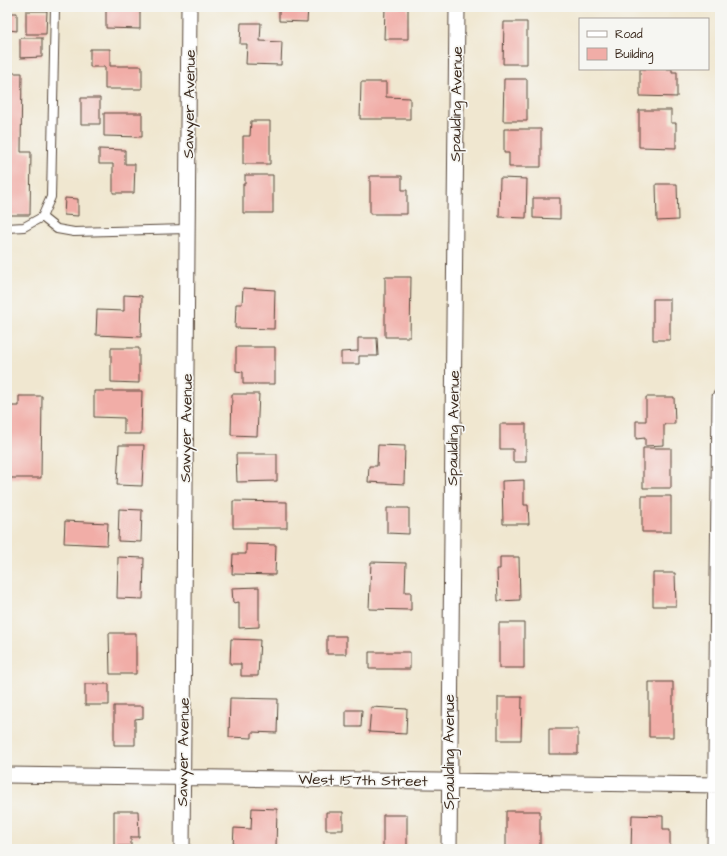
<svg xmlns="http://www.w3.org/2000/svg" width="727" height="856" font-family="'Architects Daughter',sans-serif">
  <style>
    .building { fill: #f1ada7 }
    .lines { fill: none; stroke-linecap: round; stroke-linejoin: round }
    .lane-casing { stroke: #564639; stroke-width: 10 }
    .street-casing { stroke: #564639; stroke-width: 17 }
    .lane { stroke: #fff; stroke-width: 8 }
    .street { stroke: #fff; stroke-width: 15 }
    .labels { text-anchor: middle; stroke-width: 3.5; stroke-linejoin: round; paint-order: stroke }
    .street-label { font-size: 15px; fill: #3b2a1e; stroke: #f6f6f2 }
  </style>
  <rect width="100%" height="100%" fill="#f6f6f2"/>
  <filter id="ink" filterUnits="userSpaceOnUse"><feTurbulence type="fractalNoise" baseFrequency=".025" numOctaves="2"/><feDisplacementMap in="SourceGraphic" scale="8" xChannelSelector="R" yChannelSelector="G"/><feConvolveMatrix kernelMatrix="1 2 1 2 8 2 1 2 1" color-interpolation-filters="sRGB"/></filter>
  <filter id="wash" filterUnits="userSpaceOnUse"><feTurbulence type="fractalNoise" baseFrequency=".012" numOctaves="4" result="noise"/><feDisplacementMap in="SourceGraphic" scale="16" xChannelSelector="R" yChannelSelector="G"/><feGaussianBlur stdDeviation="0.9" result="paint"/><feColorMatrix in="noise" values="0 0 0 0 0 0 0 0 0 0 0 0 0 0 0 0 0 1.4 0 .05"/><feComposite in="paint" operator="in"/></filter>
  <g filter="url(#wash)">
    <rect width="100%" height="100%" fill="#f0e7d0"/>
    <g id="blocks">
      <path class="building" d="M106 7H140V29L106 28Z
        M279 7H308L307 22 279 21Z
        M385 7H408V39H384Z
        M609 7H628L627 9 609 8Z
        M26 11H47L46 34H26Z
        M7 13H17V31L9 30V47H7Z
        M504 22H527V64H503Z
        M241 23H261L260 41 282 42 281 65 246 64 247 44H240Z
        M20 38H42V57L20 58Z
        M90 49H110V66H142V89H105V67H90Z
        M640 69H672V72H677V97L640 96Z
        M7 73H22L21 152H31L30 215H7Z
        M504 79H527V121H503Z
        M361 82H386V97L410 98V119H360Z
        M81 98H100V124H81Z
        M639 110H671V123H676V148L639 147Z
        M104 113H142V137L104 136Z
        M251 121H270V164H243V136H250Z
        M504 129H541V167H509V153H504Z
        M99 149 125 150V164H135L134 193H113V164H99Z
        M245 175H273V213H243V184H245Z
        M370 176H402V190H407V214H370Z
        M500 178 527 179 526 218 499 217Z
        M656 184H677L678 220 657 221Z
        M65 198 78 199V216L64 215Z
        M533 198H560V219L533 218Z
        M385 277H411L410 337H385Z
        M243 288 275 290 274 329 235 328 236 304H242Z
        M124 295 142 296 141 337 96 335 97 310 124 311Z
        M653 299H670V340H653Z
        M358 338H377L378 356H359V364H341V352L358 351Z
        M236 347H275V384H243V372L236 371Z
        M111 348H139V383L111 382Z
        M94 391H142L141 434H124V418L94 417Z
        M232 394H259L257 436 231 435Z
        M19 396H42L41 478H7V406H19Z
        M646 397H674L675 424H664V445L645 446V438L636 439V421H646Z
        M500 424H526V462H513V449H500Z
        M119 445H144L142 486 117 485Z
        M378 445 405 446 404 484 368 482 369 466H377Z
        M643 448H671V488H643Z
        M236 454H277V481L237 482Z
        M524 480V505H528L529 524H503L502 481Z
        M642 496H671V532H642Z
        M233 501 287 502V528H233Z
        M387 508H409V534L387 533Z
        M119 509 142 510 141 542 118 541Z
        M65 521 108 523 107 545 64 543Z
        M246 544 276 545 275 575 232 574 233 554H246Z
        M118 557 144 558 143 599 117 598Z
        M500 557H519L520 600 498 601 497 569H500Z
        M371 562 406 563 405 592H411V610L369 609Z
        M653 573H675L676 606H653Z
        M259 587V627L239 628V602L233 603 232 588Z
        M499 623H524V668H499Z
        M109 633H136V674H110Z
        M327 636H346V654H327Z
        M231 639 260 640 258 676H241V664H230Z
        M369 652H410V669H369Z
        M649 682H673V737H649Z
        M85 684H109V705H85Z
        M498 697H522L521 740H498Z
        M230 698 278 699 277 733 252 732V738L229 737Z
        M114 706H143V718L135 719V745H114Z
        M371 707 407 709 406 734 369 732Z
        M346 710H362L361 727H346Z
        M549 729H578V754H549Z
        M252 808 277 809 276 848 233 847 234 828 251 829Z
        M114 811H138L139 837H131V846H114Z
        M506 811H540V849H506Z
        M326 812H343V830H326Z
        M383 815H407V849H383Z
        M632 815 663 816V829H670V849H631Z"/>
    </g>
  </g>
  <g filter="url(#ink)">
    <use href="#blocks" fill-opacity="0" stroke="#564639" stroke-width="1"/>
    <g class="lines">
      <defs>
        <path id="lane" d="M42 217 57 229 74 232 187 229
          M7 228 24 227 42 217 51 197 55 7"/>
        <path id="street" d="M7 775 720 785
          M182 849 189 7
          M449 849 457 7
          M715 849 720 397"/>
      </defs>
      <use href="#lane" class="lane-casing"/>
      <use href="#street" class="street-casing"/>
      <use href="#lane" class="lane"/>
      <use href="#street" class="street"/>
    </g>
  </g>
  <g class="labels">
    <g class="street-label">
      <text transform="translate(189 104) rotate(-89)" y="5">Sawyer Avenue</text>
      <text transform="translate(456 104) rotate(-89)" y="5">Spaulding Avenue</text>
      <text transform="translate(186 428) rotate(-89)" y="5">Sawyer Avenue</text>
      <text transform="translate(453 428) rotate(-89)" y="5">Spaulding Avenue</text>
      <text transform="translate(183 752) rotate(-89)" y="5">Sawyer Avenue</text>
      <text transform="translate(449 752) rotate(-90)" y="5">Spaulding Avenue</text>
      <text transform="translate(363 780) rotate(1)" y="5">West 157th Street</text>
    </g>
  </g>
  <rect width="727" height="856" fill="none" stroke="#f6f6f2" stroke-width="24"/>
  <rect x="579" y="18" width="130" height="52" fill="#f6f6f2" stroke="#aba49d"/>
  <rect x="587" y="31" width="20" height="6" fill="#ffffff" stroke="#aba49d"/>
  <text x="615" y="38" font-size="12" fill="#3b2a1e">Road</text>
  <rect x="587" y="48" width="20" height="12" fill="#f1ada7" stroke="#aba49d"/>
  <text x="615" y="58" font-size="12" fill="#3b2a1e">Building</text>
</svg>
